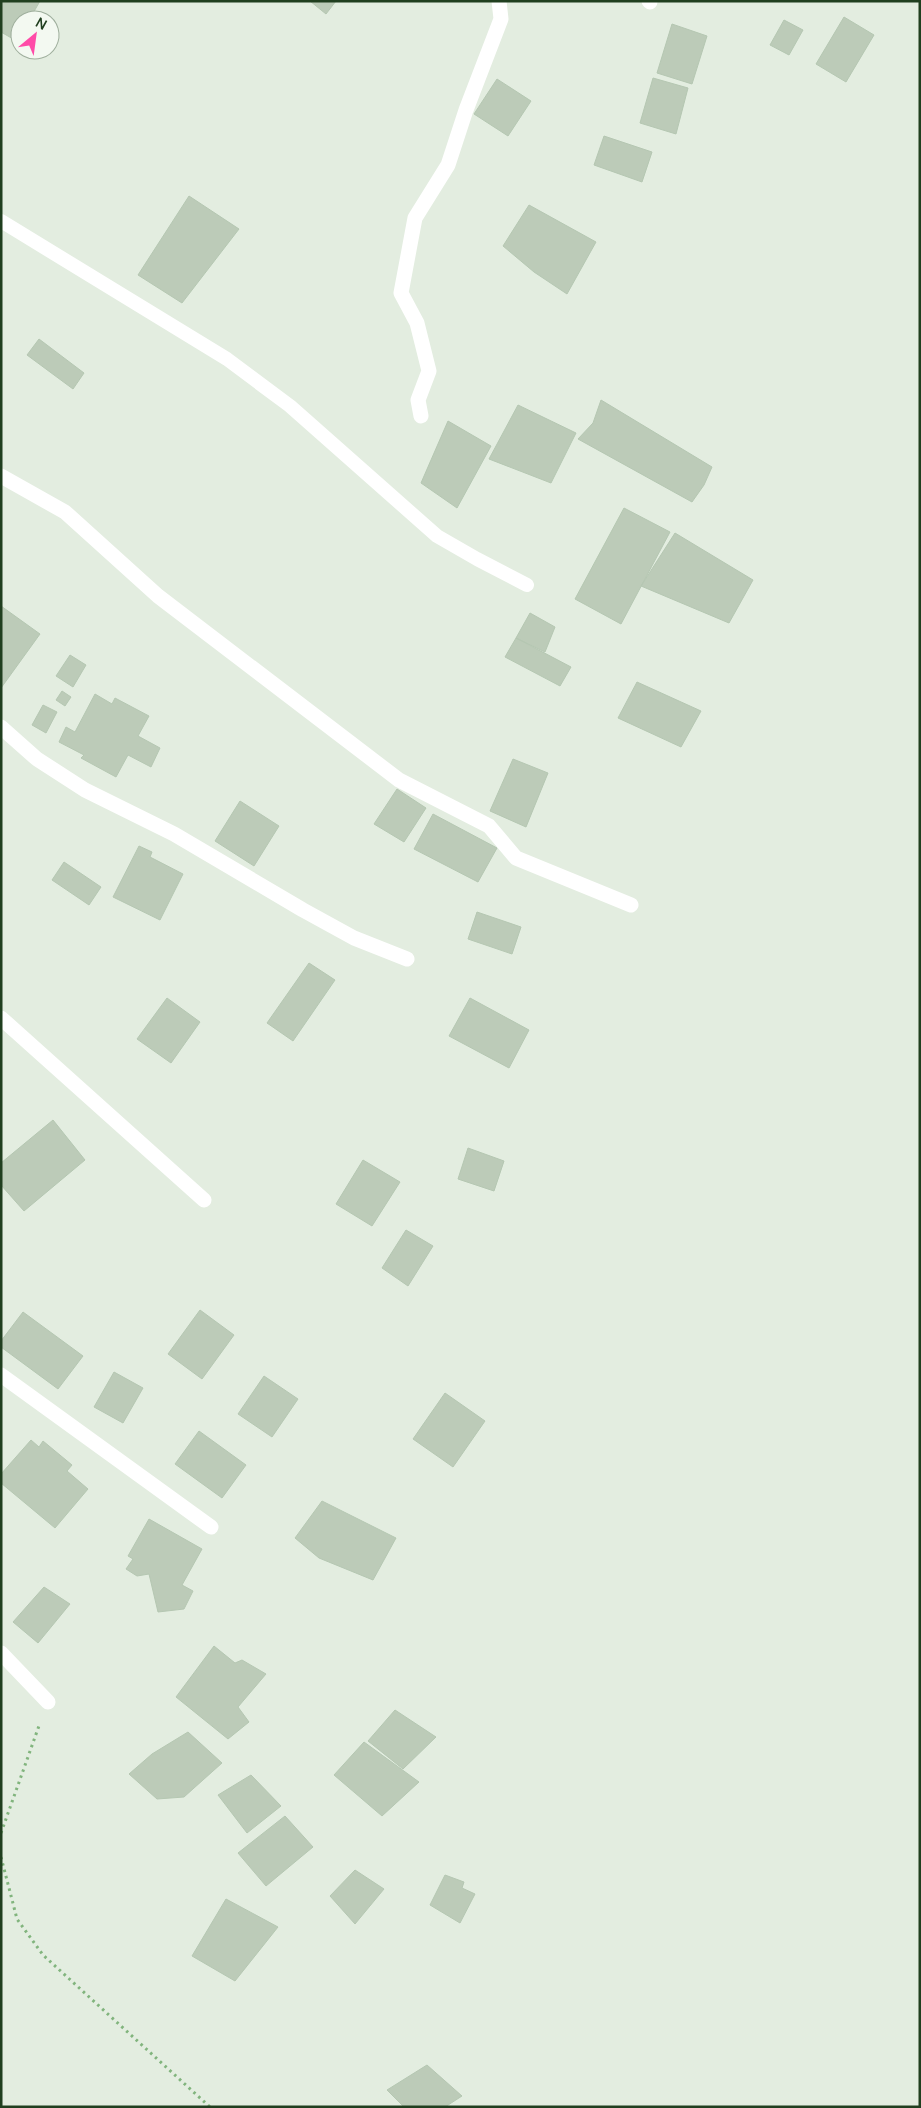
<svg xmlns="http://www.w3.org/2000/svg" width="921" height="2108" font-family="Manrope,sans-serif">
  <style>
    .building { fill: #bccbb8; stroke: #b5c7b2 }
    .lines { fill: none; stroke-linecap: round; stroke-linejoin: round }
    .path { stroke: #81b47d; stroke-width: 3; stroke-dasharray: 2.5 4; stroke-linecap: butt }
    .lane { stroke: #fff; stroke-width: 14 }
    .street { stroke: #fff; stroke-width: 15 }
  </style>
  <rect width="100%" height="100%" fill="#e3ede0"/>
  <path class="building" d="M1 1H40L32 15 41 20H20V43L1 32Z
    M310 1H336L326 14Z
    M844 17 874 35 846 82 816 64Z
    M784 20 803 30 789 55 770 45Z
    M672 24 707 36 692 84 657 73Z
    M50 26 57 30 50 42Z
    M32 50H46L42 56Z
    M653 78 688 88 676 134 640 123Z
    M497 79 531 101 508 136 474 114Z
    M604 136 652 152 642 182 594 165Z
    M189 196 239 229 182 303 138 275Z
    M529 205 596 242 567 294 534 272 503 246Z
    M39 339 84 373 73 389 27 355Z
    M601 400 712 467 704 485 692 502 578 439 593 423Z
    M518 405 576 433 551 483 489 459Z
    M448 421 491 446 457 508 421 483Z
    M624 508 670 532 621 624 575 599Z
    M675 533 753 580 729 623 641 586Z
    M1 606 40 634 1 688Z
    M530 613 555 627 545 652 516 638Z
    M516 638 571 667 560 686 505 657Z
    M70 655 86 665 73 687 56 676Z
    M637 682 701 711 681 747 618 718Z
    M62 691 71 697 65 706 56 700Z
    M95 694 112 704 115 698 149 716 138 736 160 748 151 767 128 755 116 777 81 758 84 755 59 742 66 727 75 732Z
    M43 705 57 712 46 733 32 725Z
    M513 759 548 773 526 827 490 811Z
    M397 789 426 808 404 842 374 824Z
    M240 801 279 826 254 866 215 841Z
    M433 814 497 848 478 882 414 849Z
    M139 846 152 852 150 857 183 874 160 920 113 897Z
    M64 862 101 887 89 905 52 880Z
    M477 912 521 927 512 954 468 939Z
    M309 963 335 980 293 1041 267 1023Z
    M167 998 200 1022 171 1063 137 1039Z
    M470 998 529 1030 509 1068 449 1036Z
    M53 1120 85 1160 24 1211 1 1185V1163Z
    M468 1148 504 1161 494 1191 458 1179Z
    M363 1160 400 1182 372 1226 336 1204Z
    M406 1230 433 1246 408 1286 382 1268Z
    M200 1310 234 1335 202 1379 168 1354Z
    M23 1312 83 1356 58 1389 1 1347V1341Z
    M114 1372 143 1388 123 1423 94 1407Z
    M264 1376 298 1399 272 1437 238 1414Z
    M445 1393 485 1421 453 1467 413 1439Z
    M199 1431 246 1465 222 1498 175 1464Z
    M31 1440 39 1447 43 1441 72 1465 67 1471 88 1489 55 1528 1 1483V1474Z
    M322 1501 396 1538 373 1580 319 1558 295 1538Z
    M149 1519 202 1549 182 1585 193 1591 184 1609 158 1612 149 1574 137 1576 126 1569 133 1559 128 1556Z
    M44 1587 70 1604 38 1643 13 1622Z
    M214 1646 235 1663 242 1660 266 1674 238 1707 249 1722 228 1739 176 1697Z
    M395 1710 436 1737 403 1769 368 1741Z
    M188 1732 222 1763 184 1797 157 1799 129 1774 152 1754Z
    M364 1742 419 1782 382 1816 334 1775Z
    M251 1775 281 1806 247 1833 218 1795Z
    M285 1816 313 1847 266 1886 238 1853Z
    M355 1870 384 1889 355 1924 330 1896Z
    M445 1875 464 1882 462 1888 475 1894 460 1923 430 1905Z
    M226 1899 278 1927 235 1981 192 1956Z
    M427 2065 462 2096 445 2107H404L387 2090Z"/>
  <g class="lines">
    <path class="path" d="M1 1833 40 1723
      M1 1857 17 1919 43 1955 210 2107"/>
    <path class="lane" d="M1 221 227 359 290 406 437 536 477 559 527 585"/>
    <path class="street" d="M649 1 650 2
      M421 416 418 400 429 371 417 323 401 293 415 218 448 165 466 110 501 19 499 1
      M1 476 65 512 158 596 399 780 489 826 516 858 631 905
      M1 727 37 759 85 790 174 834 303 910 354 938 407 959
      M1 1018 204 1200
      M1 1375 211 1527
      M1 1653 48 1702"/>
  </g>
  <rect width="921" height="2108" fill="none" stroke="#203f1f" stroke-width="5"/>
  <g transform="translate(35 35) rotate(29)"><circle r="24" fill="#f3f9f1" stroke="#9faf9d"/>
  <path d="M0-4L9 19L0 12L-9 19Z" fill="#ff4ba8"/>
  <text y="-8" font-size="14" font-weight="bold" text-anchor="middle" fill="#203f1f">N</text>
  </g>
</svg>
